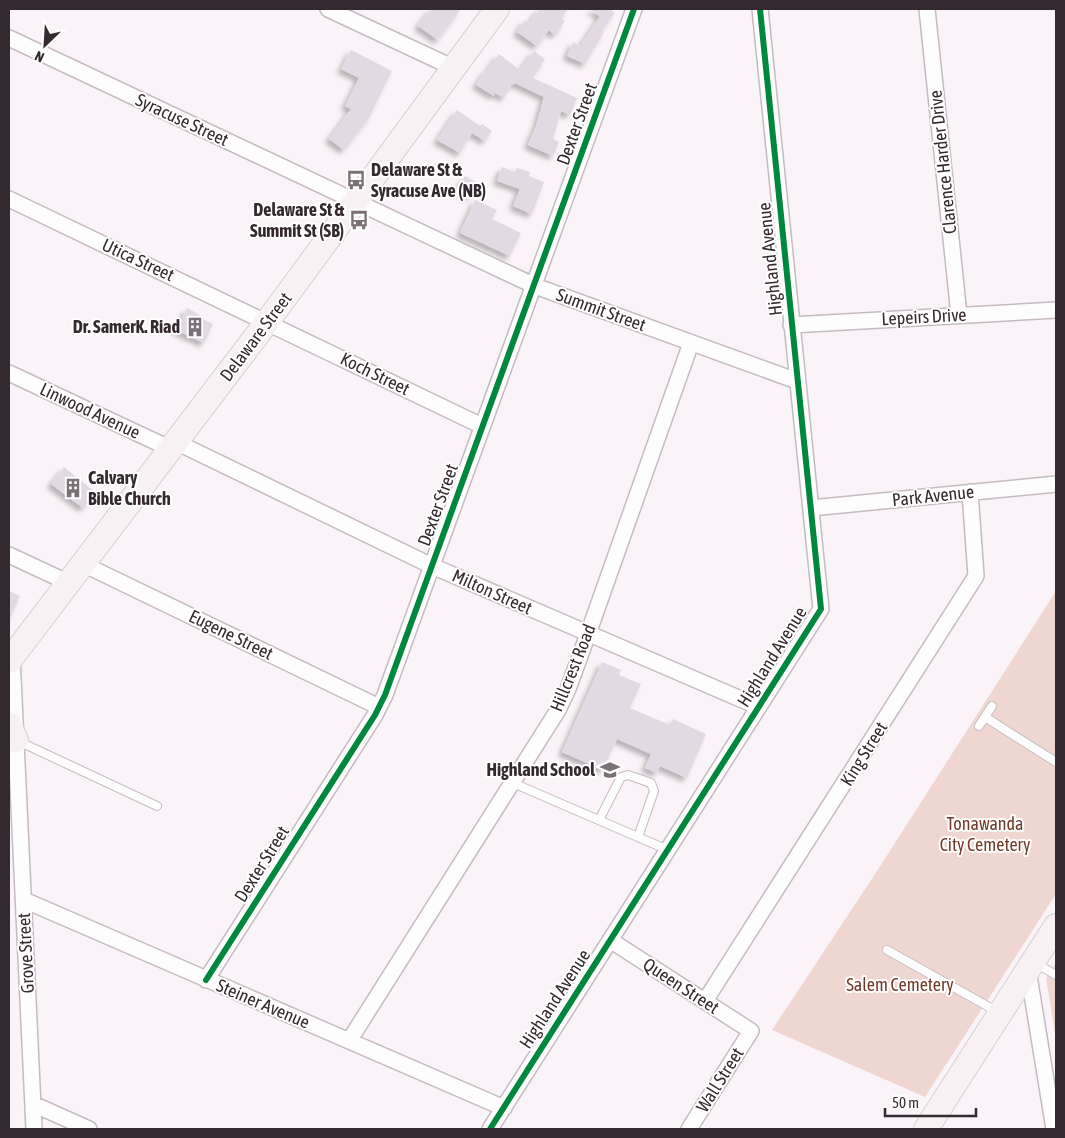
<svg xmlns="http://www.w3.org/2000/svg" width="1065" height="1138" font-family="'Asap Condensed',sans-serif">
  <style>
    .green { fill: #f0d6d1 }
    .building { fill: #e2dae3; filter: url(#shadow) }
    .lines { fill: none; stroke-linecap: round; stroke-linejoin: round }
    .lane-casing { stroke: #c5bbc1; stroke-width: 10 }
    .street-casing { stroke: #c5bbc1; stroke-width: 18 }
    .primary-casing { stroke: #d5d0d2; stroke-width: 26 }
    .lane { stroke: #fefdfe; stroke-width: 8 }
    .street { stroke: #fefdfe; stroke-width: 15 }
    .primary { stroke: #f7f1f3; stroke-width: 24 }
    .cycleway-casing { stroke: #fff; stroke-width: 9 }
    .cycleway { stroke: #00873e; stroke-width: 6 }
    .labels { text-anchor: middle; stroke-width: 4; stroke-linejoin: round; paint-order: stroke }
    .street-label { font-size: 18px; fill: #352930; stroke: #fff }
    .poi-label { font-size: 18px; font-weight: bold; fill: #352930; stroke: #fff; text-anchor: end }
    .park-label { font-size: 18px; fill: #733928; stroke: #fff }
  </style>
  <defs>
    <filter id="shadow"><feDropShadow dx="-4" dy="4" stdDeviation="2.5" flood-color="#0004"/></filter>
  </defs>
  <rect width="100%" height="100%" fill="#faf3f7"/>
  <path class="green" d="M1056 591V894L925 1097 772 1030 879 868Z
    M1056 963V1040L1046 978Z"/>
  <path class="building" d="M431 9H461L438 40 418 26Z
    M539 9H568L561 19 565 21 555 35 549 30 537 46 517 32 525 20 529 23Z
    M590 9H610L615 13 602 30 604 32 585 64 567 56 573 42 580 46 600 16Z
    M351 50 392 71 369 118 344 150 329 139 351 109 345 106 359 78 341 69Z
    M534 51 545 59 533 78 577 98 570 115 561 111 553 139 559 142 553 156 528 145 536 126 544 97 515 83 513 85 512 84 504 98 495 93 494 96 476 85 484 72 485 73 499 54 520 70Z
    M457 110 480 126 482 124 492 131 485 141 472 133 460 153 437 140Z
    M502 167 515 172 517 168 530 172 529 176 544 182 532 214 513 206 520 189 497 181Z
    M465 176 478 183 471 196 458 190Z
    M475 200 497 210 492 219 521 233 510 256 460 233Z
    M187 308 200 315 199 317 213 324 204 343 176 330Z
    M64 467 95 492 92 498 83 508 51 484Z
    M9 591 20 596 9 621Z
    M602 662 621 670 619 675 641 684 630 708 670 725 673 719 706 734 687 778 660 766 657 773 645 768 651 754 617 739 603 770 562 752Z"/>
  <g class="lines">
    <defs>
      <path id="lane" d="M985 717 1056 762
        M979 726 992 706
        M18 741 157 806
        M513 783 668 850
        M599 820 621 777 628 775 651 783 654 791 638 837
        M887 950 998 1012
        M1035 963 1056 975"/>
      <path id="street" d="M328 9 454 68
        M927 9 959 315
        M9 38 535 286 797 381
        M9 199 482 426
        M791 325 1056 310
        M9 373 171 449
        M176 442 432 566 759 707
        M811 508 1056 484
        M9 555 69 583
        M83 564 379 707
        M12 656 34 1129
        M24 900 504 1108
        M610 940 751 1031 689 1129
        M1028 970 1054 1129
        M206 980 375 715 385 695 634 9
        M705 1001 976 576 970 492
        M349 1041 558 710 568 689 588 634 691 343
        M33 1104 89 1129
        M490 1129 821 609 760 9"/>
      <path id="primary" d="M9 661 267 322 497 9
        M9 724 16 740
        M926 1129 1056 926"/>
    </defs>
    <use href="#lane" class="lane-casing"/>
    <use href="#street" class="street-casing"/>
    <use href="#primary" class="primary-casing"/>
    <use href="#lane" class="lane"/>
    <use href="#street" class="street"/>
    <use href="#primary" class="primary"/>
    <defs>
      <path id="cycleway" d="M206 980 375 715 385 695 634 9
        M490 1129 821 609 760 9"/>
    </defs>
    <use href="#cycleway" class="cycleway-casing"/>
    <use href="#cycleway" class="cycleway"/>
  </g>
  <defs>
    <symbol id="bus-bare" viewBox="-9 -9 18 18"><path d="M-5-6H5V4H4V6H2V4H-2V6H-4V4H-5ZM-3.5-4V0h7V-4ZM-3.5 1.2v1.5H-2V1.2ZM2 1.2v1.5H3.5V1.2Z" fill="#7a7076" stroke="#fff" stroke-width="2.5" paint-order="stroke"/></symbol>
    <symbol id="building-bare" viewBox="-9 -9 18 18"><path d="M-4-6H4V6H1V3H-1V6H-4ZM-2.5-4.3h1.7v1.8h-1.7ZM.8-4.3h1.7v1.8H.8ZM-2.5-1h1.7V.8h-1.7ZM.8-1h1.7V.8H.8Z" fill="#7a7076" stroke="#fff" stroke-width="2.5" paint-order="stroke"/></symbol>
    <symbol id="school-bare" viewBox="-9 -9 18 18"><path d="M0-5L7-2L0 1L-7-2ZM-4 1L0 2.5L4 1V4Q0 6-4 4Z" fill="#7a7076" stroke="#fff" stroke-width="2.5" paint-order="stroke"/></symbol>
  </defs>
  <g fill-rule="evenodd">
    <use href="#bus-bare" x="342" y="166" width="28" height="28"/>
    <use href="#bus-bare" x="345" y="206" width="28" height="28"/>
    <use href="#building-bare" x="181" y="313" width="28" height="28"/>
    <use href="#building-bare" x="59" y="474" width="28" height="28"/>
    <use href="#school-bare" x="596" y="756" width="28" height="28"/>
  </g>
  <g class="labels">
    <g class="street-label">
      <text transform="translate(182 120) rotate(25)" y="6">Syracuse Street</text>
      <text transform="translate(577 124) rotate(-70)" y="6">Dexter Street</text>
      <text transform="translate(943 162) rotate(-96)" y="6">Clarence Harder Drive</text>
      <text transform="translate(770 259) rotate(-96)" y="6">Highland Avenue</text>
      <text transform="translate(138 260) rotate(25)" y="6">Utica Street</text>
      <text transform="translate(601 310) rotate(20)" y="6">Summit Street</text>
      <text transform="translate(924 317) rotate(-3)" y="6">Lepeirs Drive</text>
      <text transform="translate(256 337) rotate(-53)" y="6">Delaware Street</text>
      <text transform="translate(375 374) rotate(26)" y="6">Koch Street</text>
      <text transform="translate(90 411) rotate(25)" y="6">Linwood Avenue</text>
      <text transform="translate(933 496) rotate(-6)" y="6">Park Avenue</text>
      <text transform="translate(438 505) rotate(-70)" y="6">Dexter Street</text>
      <text transform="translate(492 592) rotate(24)" y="6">Milton Street</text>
      <text transform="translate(231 635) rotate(26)" y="6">Eugene Street</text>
      <text transform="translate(772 657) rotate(-58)" y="6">Highland Avenue</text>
      <text transform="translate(573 668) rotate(-68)" y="6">Hillcrest Road</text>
      <text transform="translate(864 754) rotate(-58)" y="6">King Street</text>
      <text transform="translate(262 864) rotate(-58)" y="6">Dexter Street</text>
      <text transform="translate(26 953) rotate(-93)" y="6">Grove Street</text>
      <text transform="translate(681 986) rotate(33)" y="6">Queen Street</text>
      <text transform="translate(555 999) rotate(-57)" y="6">Highland Avenue</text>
      <text transform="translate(263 1004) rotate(23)" y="6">Steiner Avenue</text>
      <text transform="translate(720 1080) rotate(-58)" y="6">Wall Street</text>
    </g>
    <g class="poi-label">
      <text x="371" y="176" text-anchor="start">Delaware St &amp;<tspan x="371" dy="21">Syracuse Ave (NB)</tspan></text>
      <text x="344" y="216">Delaware St &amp;<tspan x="344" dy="21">Summit St (SB)</tspan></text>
      <text x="180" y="333">Dr. SamerK. Riad</text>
      <text x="88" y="484" text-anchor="start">Calvary<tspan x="88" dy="21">Bible Church</tspan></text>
      <text x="595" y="776">Highland School</text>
    </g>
    <g class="park-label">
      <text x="985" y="830">Tonawanda<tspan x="985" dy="21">City Cemetery</tspan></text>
      <text x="900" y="991">Salem Cemetery</text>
    </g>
  </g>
  <rect width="1065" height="1138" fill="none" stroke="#352930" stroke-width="20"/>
  <g transform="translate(45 45) rotate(205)" stroke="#ffffff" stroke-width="4" paint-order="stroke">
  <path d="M0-4L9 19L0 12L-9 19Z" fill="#352930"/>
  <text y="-8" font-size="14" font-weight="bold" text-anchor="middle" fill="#352930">N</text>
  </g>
  <path d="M885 1108v8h91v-8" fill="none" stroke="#352930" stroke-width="2.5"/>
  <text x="892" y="1108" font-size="15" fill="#352930" stroke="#ffffff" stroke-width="4" paint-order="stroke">50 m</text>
</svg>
